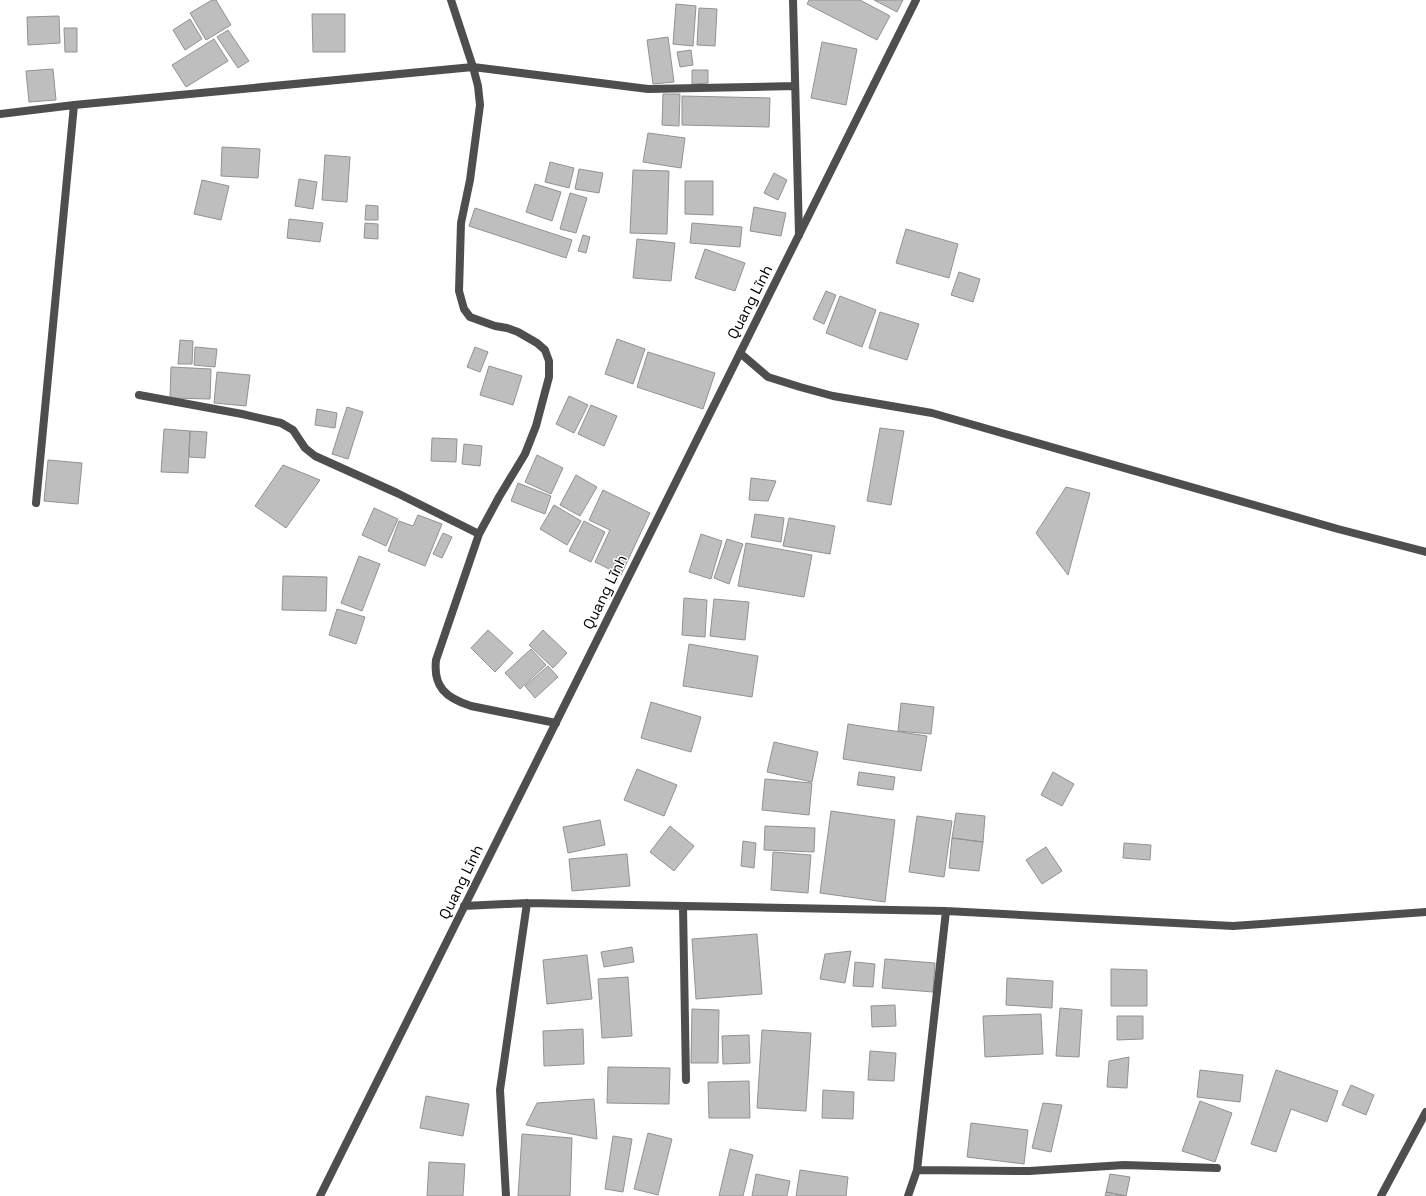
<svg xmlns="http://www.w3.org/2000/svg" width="1426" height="1196" font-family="'Space Grotesk',sans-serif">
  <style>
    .building { fill: #bebebe; stroke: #929292 }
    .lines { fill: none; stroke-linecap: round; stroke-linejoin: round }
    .minor { stroke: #4e4e4e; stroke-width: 8 }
    .tertiary { stroke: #4e4e4e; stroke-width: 8 }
    .labels { text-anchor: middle; stroke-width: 3; stroke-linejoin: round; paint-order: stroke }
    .street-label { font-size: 15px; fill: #000; stroke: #fff }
  </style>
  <rect width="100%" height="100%" fill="#fff"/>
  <path class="building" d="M212 0H216L231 25 206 40 190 13Z
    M809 0H860L890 16 877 40 807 4Z
    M874 0H903L897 12Z
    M676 4 696 6 693 46 673 44Z
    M699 8 717 9 715 46 697 45Z
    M312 14H345V52H313Z
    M59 16 60 43 28 45 27 17Z
    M190 19 202 39 185 50 173 30Z
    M64 28H77V52H65Z
    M228 30 249 61 238 68 217 37Z
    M668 37 674 82 653 84 647 40Z
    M214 39 228 61 186 87 172 65Z
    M822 42 857 49 846 105 811 98Z
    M691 50 693 65 680 67 677 52Z
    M53 69 56 100 29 102 26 71Z
    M692 70H708V83L692 84Z
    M663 94H680L679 126 662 125Z
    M682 96 770 98 769 127 682 125Z
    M648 133 685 138 681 168 643 162Z
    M222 147 260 149 258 178 221 176Z
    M325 155 350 157 347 202 322 200Z
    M550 162 574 168 569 188 545 182Z
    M579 169 603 173 599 193 575 189Z
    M633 170 669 171 667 234 630 233Z
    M774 173 787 180 778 200 764 193Z
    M299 179 317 182 313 209 295 206Z
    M202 180 229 186 221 220 194 214Z
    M685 181H713V215L685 214Z
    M535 184 561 192 552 221 526 212Z
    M570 193 587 198 576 233 560 229Z
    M366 205 378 206V220H365Z
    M754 207 786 213 781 236 750 231Z
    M475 208 572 240 566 258 469 226Z
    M289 219 323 223 320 242 287 238Z
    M365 223 378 224V239L364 238Z
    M692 223 742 227 740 247 690 243Z
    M906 229 958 244 949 278 896 263Z
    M583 235 590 237 586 253 578 251Z
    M637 239 675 243 671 281 633 278Z
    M705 249 745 263 735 291 695 278Z
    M959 272 980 279 973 302 951 295Z
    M826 291 836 295 824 324 813 319Z
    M840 296 876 310 862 347 826 333Z
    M880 312 919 324 907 360 869 348Z
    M617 339 645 349 633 384 605 374Z
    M180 340 193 341 192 364H178Z
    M195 347 217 349 215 367 194 365Z
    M475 347 488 352 480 372 467 367Z
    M648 352 715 373 703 409 637 387Z
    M489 366 522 376 513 405 480 395Z
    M171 367 211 369 210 399 170 398Z
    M217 372 250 375 246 406 214 403Z
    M569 396 588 405 574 433 556 424Z
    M591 405 617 416 604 446 578 434Z
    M347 407 363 412 348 459 332 454Z
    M317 409 337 413 335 428 315 425Z
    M880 428 904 431 891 505 867 501Z
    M164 429 190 431 188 473 161 472Z
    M190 431 207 432 205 458 189 457Z
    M432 438 457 439 456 462 431 461Z
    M464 444 482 446 480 466 462 464Z
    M537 455 563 468 551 494 525 482Z
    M48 460 82 463 78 504 44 501Z
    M283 465 320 480 286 528 255 506Z
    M576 475 597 487 580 516 560 505Z
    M751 478 776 481 768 501 749 500Z
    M518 483 551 496 545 514 511 501Z
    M1066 487 1090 493 1068 575 1036 533Z
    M603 490 650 513 621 575 595 562 610 530 589 520Z
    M554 505 581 521 567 545 540 529Z
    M374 508 398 519 386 546 362 535Z
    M755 514 784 518 781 542 751 537Z
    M418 515 442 524 425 566 388 551 399 521 413 526Z
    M789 518 835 526 830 554 783 546Z
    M584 521 605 532 591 562 569 551Z
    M443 533 452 537 442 558 433 554Z
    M701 534 722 541 711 579 689 572Z
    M727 539 743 544 729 584 714 578Z
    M746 543 812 555 804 597 738 586Z
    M359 556 380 564 362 611 341 603Z
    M283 576 327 577 326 611 282 610Z
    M684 598 707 600 705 637 682 635Z
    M714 599 749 602 745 640 710 636Z
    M337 609 365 617 356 644 329 635Z
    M488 630 513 653 495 672 471 648Z
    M543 630 567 653 553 668 529 645Z
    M689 644 758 656 752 697 683 686Z
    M531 649 546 665 520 689 505 673Z
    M548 666 558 677 535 698 525 686Z
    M651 702 701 717 691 752 641 738Z
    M901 703 934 707 931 734 898 731Z
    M848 724 927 736 921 771 843 759Z
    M774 742 818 752 812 782 767 772Z
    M637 769 677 785 664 816 624 800Z
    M859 772 895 777 893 790 857 785Z
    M1053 772 1074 784 1062 806 1041 795Z
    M765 779 812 783 809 815 762 810Z
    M831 811 895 820 885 902 820 893Z
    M956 813 985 816 983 842 952 838Z
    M917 816 952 821 944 877 909 872Z
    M600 820 605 845 568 853 563 827Z
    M670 826 694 846 674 871 650 852Z
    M765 826 815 828 814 852 764 850Z
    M952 838 983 842 979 871 949 868Z
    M743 841 756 843 754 868 741 866Z
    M1124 843 1151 845 1150 860 1123 858Z
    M1046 847 1062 871 1042 884 1026 860Z
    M773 852 811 855 808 893 771 890Z
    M627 854 630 886 572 891 569 859Z
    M757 934 762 994 696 999 692 939Z
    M632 947 634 962 604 967 601 952Z
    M851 951 845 983 820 979 825 954Z
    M587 955 592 999 547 1004 543 960Z
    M885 959 935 963 933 992 882 988Z
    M855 962 875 964 873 987 853 986Z
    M1111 969 1147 970V1006H1111Z
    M628 977 632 1036 602 1038 598 979Z
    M1007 978 1053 981 1052 1008 1006 1005Z
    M895 1005 896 1026 872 1027 871 1006Z
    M1060 1008 1082 1010 1079 1057 1056 1056Z
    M692 1009 719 1010 718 1063H691Z
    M1041 1014 1043 1054 985 1057 983 1016Z
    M1117 1016H1143V1039L1117 1040Z
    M583 1029 584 1064 544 1066 543 1031Z
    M762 1030 811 1033 806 1111 757 1108Z
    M749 1035 750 1063 723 1064 722 1036Z
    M870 1051 896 1053 894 1081 868 1080Z
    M1129 1057 1127 1088 1107 1087 1109 1061Z
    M608 1067 670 1068 669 1104 607 1103Z
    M1200 1070 1243 1075 1240 1102 1197 1097Z
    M1276 1070 1338 1091 1327 1122 1291 1109 1276 1152 1251 1144Z
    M749 1081 750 1118H709L708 1082Z
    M1351 1085 1374 1095 1366 1115 1342 1105Z
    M823 1090 854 1092 853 1119 822 1118Z
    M426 1096 469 1104 463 1136 420 1128Z
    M594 1099 597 1139 526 1125 537 1103Z
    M1200 1101 1232 1113 1215 1162 1182 1151Z
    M1043 1103 1062 1105 1051 1152 1032 1148Z
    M971 1123 1028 1130 1024 1164 967 1157Z
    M648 1133 672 1139 658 1195 634 1189Z
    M522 1134 572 1138 570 1196H518Z
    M613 1136 632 1139 623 1192 605 1189Z
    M730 1149 753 1155 743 1196H719Z
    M429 1162 465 1164 463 1196H427Z
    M800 1170 848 1177 846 1196H796Z
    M756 1174 790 1181 787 1196H752Z
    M1110 1174 1130 1177 1126 1196 1106 1192Z
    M1106 1192 1126 1196H1105Z"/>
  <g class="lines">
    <path class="minor" d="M451 0 473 67 648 89 795 86
      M793 0 799 235
      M0 114 74 105 473 67 478 86 480 105 470 180 461 223 459 291 464 309 470 317 495 326 507 328 518 332 537 343 545 350 549 361V377L536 426 525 454 499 497 479 534 436 660C433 687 446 698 471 706L556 723
      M740 353 768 377 800 387 833 396 932 413 1338 529 1426 552
      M139 395 242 414 281 423 293 430 305 448 315 456 397 493 479 534
      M36 503 74 105
      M464 906 527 903 946 911 1233 926 1426 912
      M683 906 686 1080
      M917 1170 1029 1171 1124 1165 1217 1168
      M506 1196 500 1090 527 903
      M908 1196 917 1170 946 911
      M1381 1196 1426 1112"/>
    <path class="tertiary" d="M320 1196 916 0"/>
  </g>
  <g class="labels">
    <g class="street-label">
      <text transform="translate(750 302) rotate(-63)" y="5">Quang Lĩnh</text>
      <text transform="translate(605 592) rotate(-64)" y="5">Quang Lĩnh</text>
      <text transform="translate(461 882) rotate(-64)" y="5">Quang Lĩnh</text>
    </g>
  </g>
</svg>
